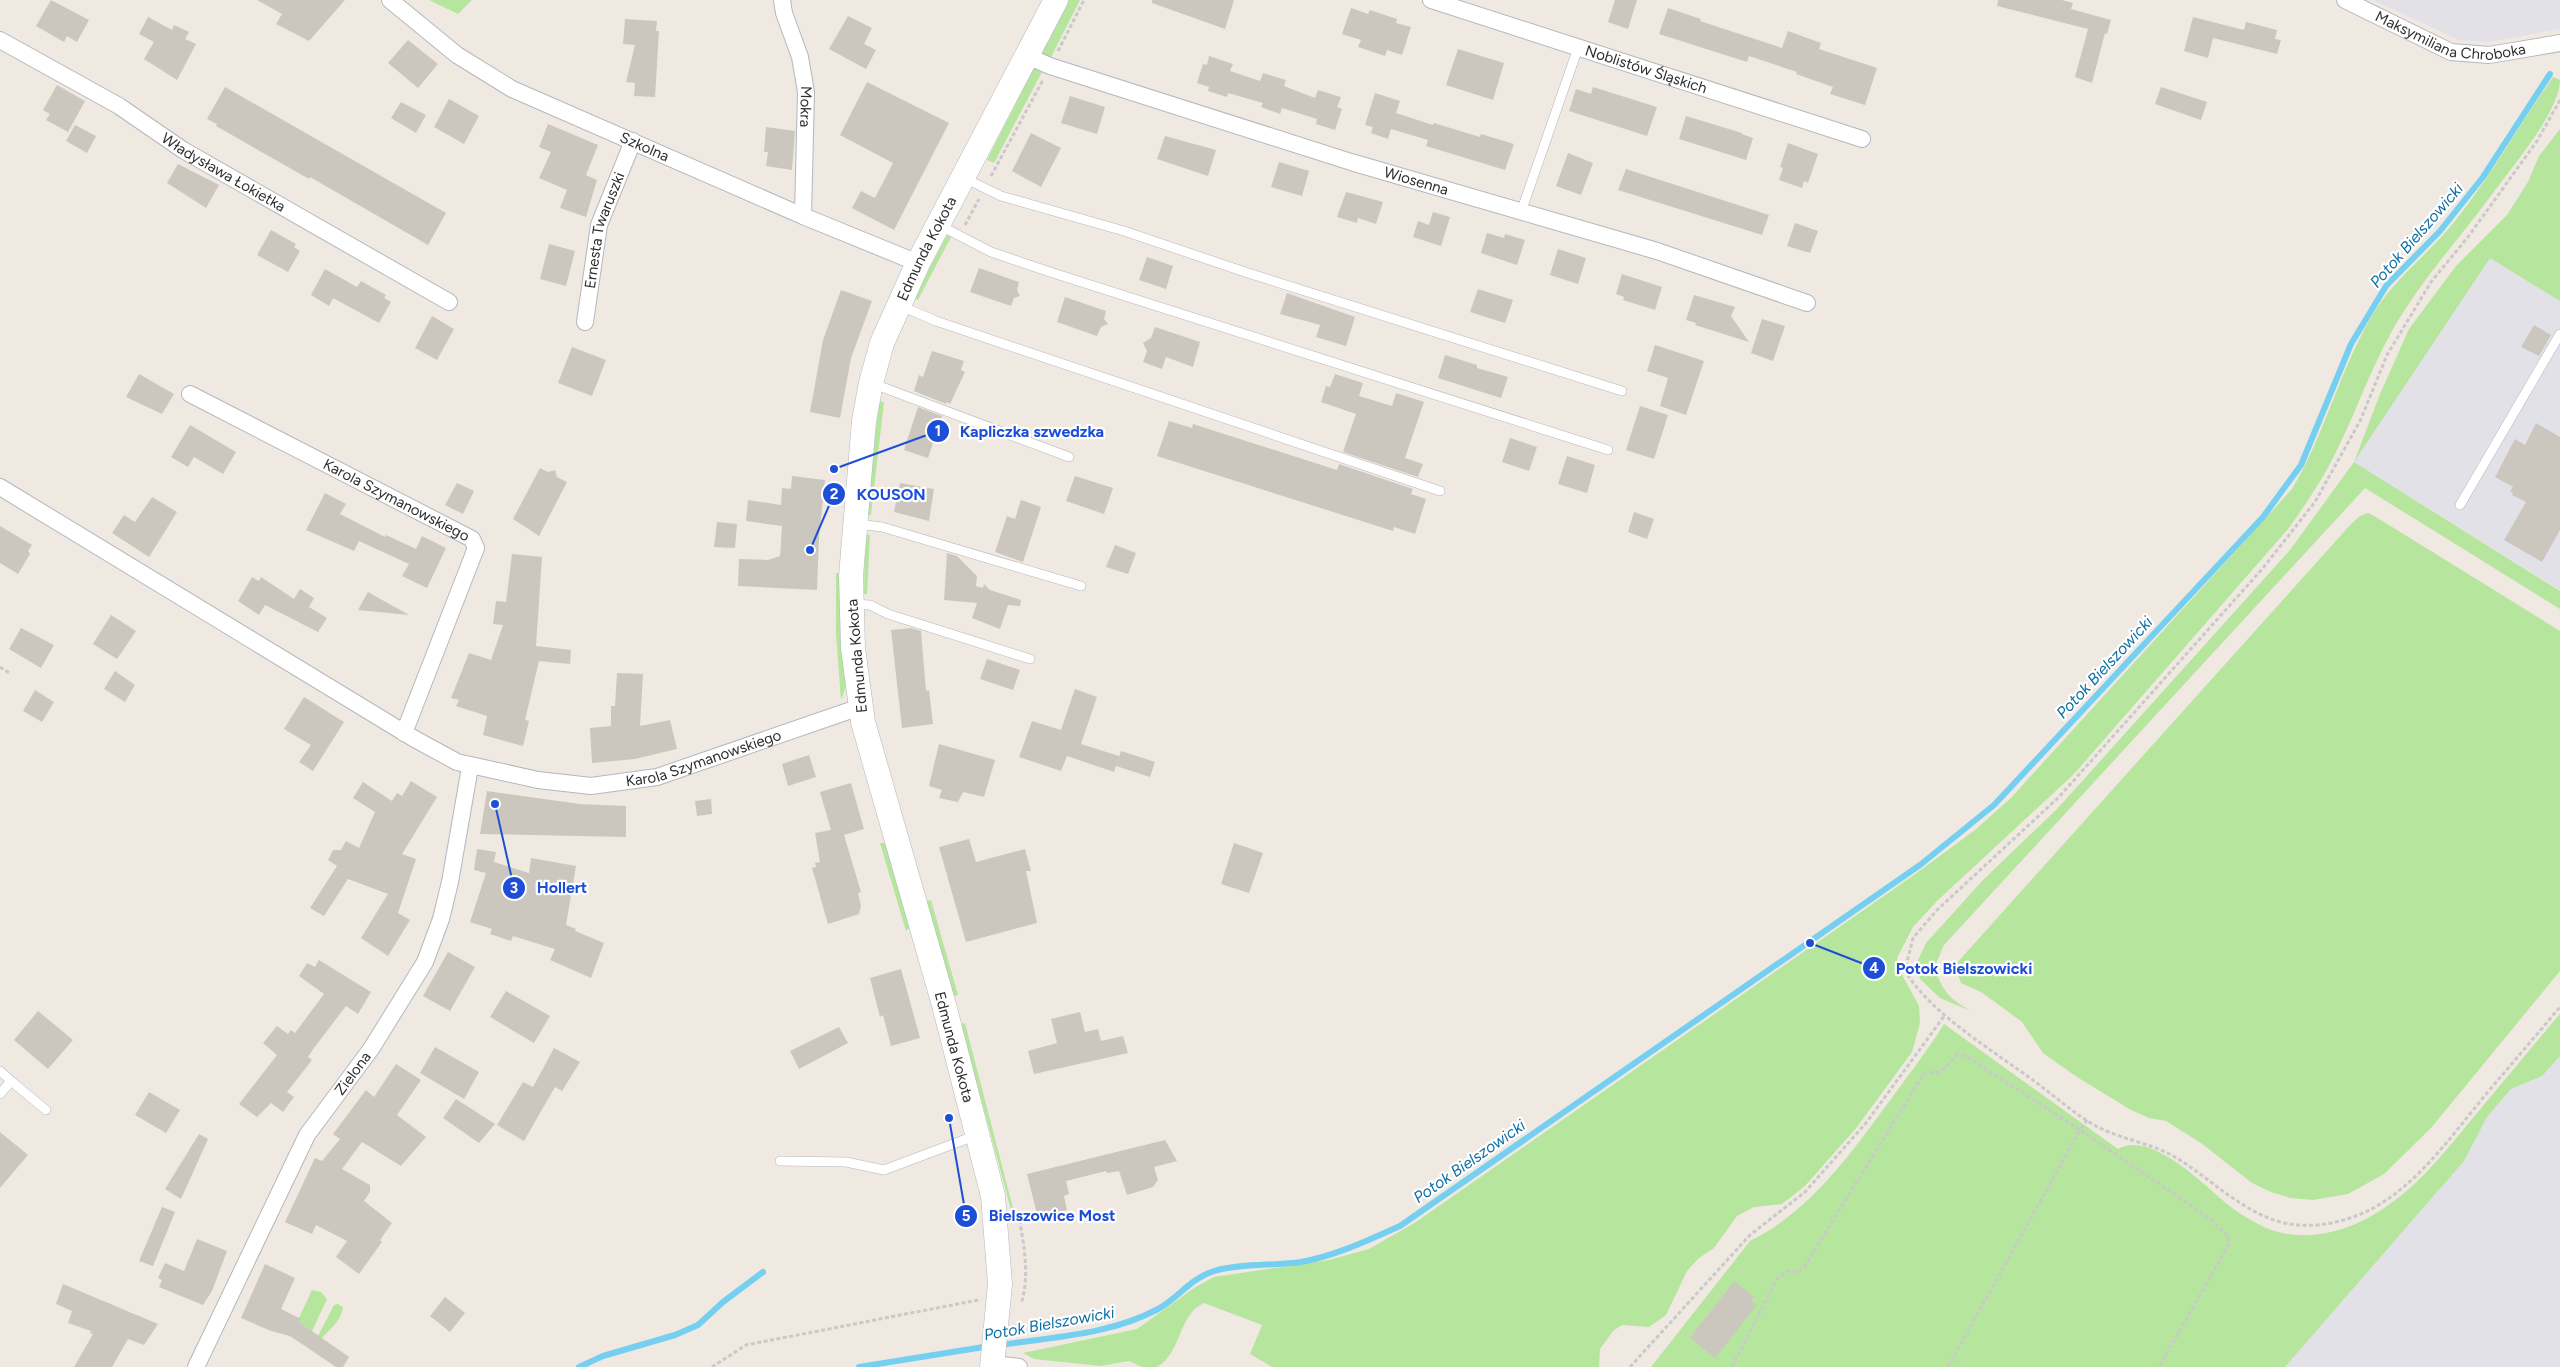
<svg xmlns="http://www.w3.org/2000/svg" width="2560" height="1367" font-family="Figtree,sans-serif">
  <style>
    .industrial { fill: #e3e1e8 }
    .green { fill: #b6e59e }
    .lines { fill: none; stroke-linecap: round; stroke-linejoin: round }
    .stream { stroke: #75cff0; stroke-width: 6 }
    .building { fill: #cbc7bf }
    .lane-casing { stroke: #b4b7c1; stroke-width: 10 }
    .street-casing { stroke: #b4b7c1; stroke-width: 18 }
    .secondary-casing { stroke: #b4b7c1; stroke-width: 25 }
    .path { stroke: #c9c9c9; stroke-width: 3; stroke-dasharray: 4 2.5; stroke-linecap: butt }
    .lane { stroke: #fff; stroke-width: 9 }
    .street { stroke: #fff; stroke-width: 16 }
    .secondary { stroke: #fff; stroke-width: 24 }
    .labels { text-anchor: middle; stroke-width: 4.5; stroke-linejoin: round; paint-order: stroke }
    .street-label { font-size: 15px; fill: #2e2e2e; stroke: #fff }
    .water-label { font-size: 16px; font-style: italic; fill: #0d6fa3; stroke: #fff }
    .leader { fill: none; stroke: #1d4ed8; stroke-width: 2 }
    .callout-dot { fill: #1d4ed8; stroke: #fff; stroke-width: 2 }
    .mark-label { font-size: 15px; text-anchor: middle; font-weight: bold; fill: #fff }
    .callout-label { font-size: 16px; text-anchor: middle; font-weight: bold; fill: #1d4ed8; stroke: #fff; stroke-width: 4.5; stroke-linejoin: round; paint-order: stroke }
  </style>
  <rect width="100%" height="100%" fill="#efe9e1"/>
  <path class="industrial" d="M2373 0H2560V29L2488 42 2459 40Z
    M2490 257 2560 301V590L2354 462Z
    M2560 1056V1367H2285L2464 1161 2487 1117 2511 1089 2542 1076Z"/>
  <path class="green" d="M429 0H472L458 14Z
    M1069 0H1080L1050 59 1041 55Z
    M1034 68 1042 72 994 163 987 160Z
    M2553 77 2560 80C2560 111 2512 167 2493 193 2460 238 2420 281 2392 331 2370 370 2356 412 2336 452 2323 479 2306 504 2288 529L2074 774 1937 901 1913 927 1897 958 1900 971 1919 1006 1920 1023 1912 1052 1857 1127 1805 1186 1782 1204 1754 1207 1737 1216 1714 1248 1699 1258 1687 1271 1666 1315 1649 1327 1622 1325 1613 1331 1600 1349 1599 1367H1272L1250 1354 1262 1325 1204 1303C1178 1314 1182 1353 1157 1367H1142L1129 1361 1101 1366 1034 1359 1023 1353 1137 1329 1194 1288 1214 1277 1329 1260 1369 1249 1416 1222 1914 875 1975 830 2010 799 2292 489C2326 433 2340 367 2375 311 2397 276 2430 253 2455 221 2491 176 2520 124 2553 77Z
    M2560 129V301L2490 258 2354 462 2560 591V609L2365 488 1944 945 1935 966C1940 990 1952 1001 1973 1012L1940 998 1920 979 1917 969 1918 960 1926 943 1983 880 2058 808 2290 550 2354 462 2380 394 2409 329 2456 266 2507 215 2528 182 2539 156Z
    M947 235 951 237 918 300 914 298Z
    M879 401 884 402 871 515H867Z
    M2368 513 2376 517 2560 631V971L2431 1128 2384 1174 2348 1194 2313 1200 2290 1198 2271 1192 2252 1183 2201 1143 2166 1121 2149 1118 2131 1110 2077 1077 2043 1053 2022 1022 2006 1010 1981 992 1961 983 1955 965 2351 524 2360 516Z
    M865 534 870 535 867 594H864Z
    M836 573H840L841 634 846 686 841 700 836 633Z
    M880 843H885L911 926 906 931Z
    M931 900 958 995 953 996 926 901Z
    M2560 1014V1056L2542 1076 2511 1089 2487 1117 2464 1161 2285 1367H1651L1750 1241C1810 1212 1852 1152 1891 1099 1909 1074 1928 1050 1944 1024L2118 1149C2151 1130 2204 1185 2227 1204 2238 1213 2254 1222 2266 1228 2296 1241 2334 1235 2362 1221 2412 1196 2442 1155 2477 1113 2505 1080 2532 1047 2560 1014Z
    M965 1023 1015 1216 1013 1217 961 1024Z
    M312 1290 321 1292 327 1299 312 1331 299 1322V1318Z
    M338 1304 343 1307C342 1320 330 1329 322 1338L318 1336 334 1305Z"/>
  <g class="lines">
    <path class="stream" d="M1000 1345C1052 1337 1110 1335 1158 1309 1178 1298 1191 1278 1214 1271 1241 1263 1273 1266 1301 1262 1335 1256 1369 1240 1400 1226L1920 865 1994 805 2263 517 2301 465 2351 344 2386 286 2440 231 2483 177 2550 74
      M579 1367 603 1356 675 1335 698 1325 723 1302 763 1272
      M859 1367 990 1346"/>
  </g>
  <path class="building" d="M51 0 89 20 77 42 67 36 64 42 36 26Z
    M257 0H345L309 41 276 24 282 14Z
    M1152 0H1234L1225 29 1152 3Z
    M1615 0H1637L1628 29 1608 22Z
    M1998 0H2062L2073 3 2071 9 2111 20 2107 34 2105 33 2092 83 2075 77 2088 29 1997 6Z
    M1351 8 1368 14 1370 10 1397 19 1396 23 1411 27 1402 55 1387 50 1385 56 1358 47 1361 40 1342 34Z
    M1668 8 1701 19 1700 21 1782 48 1788 31 1821 43 1819 49 1877 68 1865 105 1830 94 1833 87 1796 74 1797 72 1749 56 1747 62 1659 34Z
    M848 16 872 28 864 44 876 50 866 69 829 49Z
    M148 17 172 30 174 25 189 32 185 39 196 44 177 80 144 59 154 42 139 34Z
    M2193 17 2244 30 2246 22 2277 30 2275 39 2281 40 2277 54 2213 38 2208 58 2184 51Z
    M625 19 657 21 656 31H659L655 97 634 96 635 83 626 82 635 45 623 44Z
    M408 40 438 64 418 88 388 63Z
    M1458 49 1504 63 1493 100 1446 85Z
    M1209 56 1233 64 1230 71 1260 81 1263 73 1286 80 1284 86 1315 98 1318 90 1341 97 1337 107 1342 109 1335 130 1316 124 1317 119 1282 108 1280 114 1261 107 1263 103 1228 93 1227 97 1208 91 1209 87 1197 83 1203 64 1207 65Z
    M867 82 949 123 894 230 852 208 861 191 875 198 893 163 840 135Z
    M57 85 85 101 68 132 46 120 50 114 43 110Z
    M225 87 446 213 428 245 310 177 309 179 216 126 217 124 207 119Z
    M1593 87 1657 107 1647 136 1569 111 1576 89 1591 94Z
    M2161 87 2207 102 2201 120 2155 104Z
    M1375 93 1400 101 1396 113 1433 125 1434 123 1480 137 1481 134 1514 144 1505 170 1426 146 1428 140 1391 129 1388 139 1371 133 1373 127 1365 125Z
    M1070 96 1105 107 1097 134 1061 123Z
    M449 99 479 116 464 144 434 127Z
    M401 102 426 115 416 133 391 118Z
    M1686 116 1742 133V134L1753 138 1746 160 1679 139Z
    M548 124 598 145 586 175 597 180 586 217 560 208 567 190 539 178 551 152 539 147Z
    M75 125 96 136 87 153 66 141Z
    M766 127 795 131 792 170 766 166 768 152H764Z
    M1031 133 1061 148 1041 187 1012 171Z
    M1165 136 1216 150 1208 176 1157 159Z
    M1788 143 1818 154 1808 183 1804 181 1802 188 1779 180 1783 168 1780 167Z
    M1568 153 1593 163 1581 195 1556 186Z
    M1279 162 1309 171 1302 196 1271 187Z
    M178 164 219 185 206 208 167 183Z
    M1626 169 1769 215 1762 235 1618 190Z
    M1346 192 1383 202 1376 224 1358 218 1357 223 1337 217Z
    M1433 212 1450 217 1441 246 1413 237 1418 221 1429 225Z
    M1795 223 1818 231 1810 253 1787 246Z
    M271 230 296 244 294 247 300 251 288 272 257 255Z
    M1487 233 1504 238 1505 234 1525 240 1517 265 1481 253Z
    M549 244 575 251 566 286 540 279Z
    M1558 249 1586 258 1578 284 1550 275Z
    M1147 257 1173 266 1166 289 1139 280Z
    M979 268 1019 282 1017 290 1020 296 1014 298 1011 306 970 292Z
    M325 269 357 287 361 281 386 295 384 298 391 302 379 323 333 298 329 306 311 295Z
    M1622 274 1662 287 1655 310 1623 300 1624 297 1616 294Z
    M1478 289 1513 300 1505 323 1470 312Z
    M841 290 872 301 851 358 840 418 810 412 823 340Z
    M1287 293 1355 317 1346 346 1316 337 1320 325 1280 314Z
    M1694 295 1735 307 1731 316 1749 342 1695 325 1696 323 1686 320Z
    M1065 297 1106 311 1104 319 1108 324 1101 327 1097 336 1057 322Z
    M432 316 454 329 437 360 415 348Z
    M1762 319 1785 326 1773 361 1751 353Z
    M2534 325 2551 335 2539 356 2521 347Z
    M1155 327 1200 342 1193 367 1166 357 1162 369 1143 362 1147 351 1143 343 1151 338Z
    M1655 345 1704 361 1686 415 1660 406 1668 378 1647 371Z
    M572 347 606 360 592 396 558 383Z
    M932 351 964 361 961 370 965 372 950 404 947 402 946 404 914 391 919 375 923 377Z
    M1445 355 1477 365V368L1508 377 1501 398 1438 378Z
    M139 374 174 394 162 414 126 397Z
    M1335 374 1363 383 1359 396 1392 406 1396 393 1424 402 1405 458 1423 464 1418 477 1343 452 1356 414 1321 402 1326 386 1330 387Z
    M1640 406 1668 415 1654 459 1626 450Z
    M918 407 942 416 928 458 904 450Z
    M1169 421 1192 428 1193 424 1337 470 1339 464 1413 489 1411 494 1426 499 1415 534 1394 527 1393 531 1157 456Z
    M2536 423 2560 437V530L2542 562 2504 540 2526 502 2512 495 2513 493 2510 491 2513 487 2495 477 2515 439 2525 445Z
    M190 425 236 452 223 474 194 457 188 467 171 457Z
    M1510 438 1537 447 1529 471 1502 462Z
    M1567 456 1595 465 1587 493 1558 484Z
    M540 468 548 472 555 470 557 477 567 482 539 536 513 519Z
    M792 476 825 480 819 537 817 590 738 586 739 559 768 560 780 556 782 526 746 521 748 500 781 505 782 488 791 489Z
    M1075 476 1113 488 1104 514 1066 501Z
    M457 483 474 491 463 514 445 505Z
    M900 483 934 489 929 521 894 512Z
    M325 493 346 504 340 514 385 537 386 535 416 549 422 536 446 548 427 588 402 576 409 564 359 541 354 551 306 530Z
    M152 497 177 512 149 557 112 533 124 515 135 522Z
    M1021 500 1041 507 1023 562 995 552 1007 516 1015 519Z
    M1634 512 1654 519 1647 539 1628 532Z
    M717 522 737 524 735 548 714 547Z
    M0 526 32 545 28 551 30 554 18 574 0 563Z
    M1115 545 1136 553 1128 574 1106 567Z
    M947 553 957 556 977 576 976 586 983 588 984 584 990 590 1021 600 1020 606 1008 605 1000 629 972 618 977 603 944 600Z
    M512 554 542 557 536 646 571 650 570 664 539 661 525 720 529 721 523 746 483 735 487 716 456 706 459 700 451 698 469 653 491 660 503 625 493 624 496 601 506 602Z
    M252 577 259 581 261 577 294 599 300 589 314 598 309 607 327 618 318 632 265 605 259 615 238 601Z
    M368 592 409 615 358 610Z
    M111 615 136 631 117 659 93 644Z
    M21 628 54 645 41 668 9 649Z
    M911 628 921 631 926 691 929 690 933 724 902 728 891 630Z
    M987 659 1020 670 1013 690 980 679Z
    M115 671 135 685 125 702 104 689Z
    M617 673 643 674 640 726 670 720 677 749 635 759 592 763 590 728 611 726V706H615Z
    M1075 689 1097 697 1081 744 1119 756 1114 772 1067 756 1061 771 1019 757 1032 721 1061 730Z
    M35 690 54 702 42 722 23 711Z
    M304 697 344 722 313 771 299 762 311 745 284 729Z
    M939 744 995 760 984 797 963 792 958 802 939 798 942 790 929 786Z
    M1121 751 1155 762 1150 777 1116 766Z
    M809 755 816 777 788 786 782 764Z
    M411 781 437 797 402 854 416 859 398 913 410 920 388 956 361 938 388 894 348 879 324 916 310 908 337 866 328 860 333 850H341L346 841 359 848 375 812 353 798 363 782 392 801 397 793 402 796Z
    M851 783 864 829 844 835 861 892 858 893 861 906 859 914 828 924 812 868 816 867 815 863 820 862 815 833 831 830 820 792Z
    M487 791 580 804 626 806V837L480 834Z
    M711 799 712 814 697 816 695 801Z
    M969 839 976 862 1025 849 1031 871H1026L1037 923 966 942 939 847Z
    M1234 843 1263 853 1249 893 1221 884Z
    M477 849 496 852 494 862 529 873 531 858 576 866 566 925 576 929 575 931 604 943 591 978 550 960 555 949 513 936 511 941 490 934 492 929 470 922 486 873 474 870Z
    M448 952 475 967 450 1011 423 996Z
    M319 960 371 992 358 1014 346 1006 314 1048 308 1057 312 1060 287 1092 294 1097 283 1112 271 1103 257 1117 239 1104 277 1055 263 1043 277 1026 288 1034 291 1030 295 1033 324 994 299 976 307 963 315 967Z
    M901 969 920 1038 891 1046 883 1015 880 1017 870 978Z
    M506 991 550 1016 534 1043 490 1017Z
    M38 1011 73 1040 48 1069 14 1040Z
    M1080 1012 1085 1032 1098 1029 1101 1041 1123 1036 1128 1053 1034 1074 1028 1051 1057 1043 1051 1019Z
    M839 1027 848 1043 799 1069 790 1051Z
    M435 1047 479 1072 464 1099 420 1073Z
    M554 1048 580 1062 562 1091 555 1087 524 1141 497 1125 523 1082 533 1087Z
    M396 1064 421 1080 397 1115 426 1137 401 1166 362 1142 342 1169 370 1185V1192L364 1201 392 1223 380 1240 382 1242 359 1274 336 1257 347 1241 316 1225 312 1234 285 1222 315 1158 322 1161 340 1139 333 1134 366 1090 374 1097Z
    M149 1092 180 1110 166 1133 135 1115Z
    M456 1099 495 1124 479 1143 443 1118Z
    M0 1132 28 1155 0 1188Z
    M199 1134 208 1139 181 1199 165 1189Z
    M1165 1140 1177 1161 1154 1167 1158 1180 1153 1187 1127 1195 1119 1171 1107 1173 1106 1171 1066 1181 1069 1194 1064 1196 1067 1210 1038 1218 1027 1174Z
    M162 1207 175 1212 153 1266 139 1261Z
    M197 1239 227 1251 212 1291 203 1305 159 1287 162 1280 158 1278 165 1263 184 1271Z
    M265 1264 295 1278 281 1309 301 1319 299 1322 349 1357 343 1367H336L290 1336 271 1331 241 1318Z
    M1734 1281 1754 1297 1751 1300 1757 1305 1715 1358 1690 1338Z
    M63 1284 158 1324 144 1345 128 1339 112 1367H74L93 1334 90 1333 91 1331 68 1323 72 1311 56 1304Z
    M445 1297 465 1313 450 1332 430 1316Z"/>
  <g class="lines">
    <defs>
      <path id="lane" d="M964 178 1001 196 1124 231 1248 273 1622 391
        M1521 212 1578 48
        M939 225 991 252 1053 273 1608 450
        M901 306 936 321 1440 491
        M871 383 1069 457
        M2460 505 2560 334
        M857 524 882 527 1081 586
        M852 604 870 605 888 614 1030 659
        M0 1071 11 1081 0 1094
        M11 1081 46 1110
        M780 1161 846 1162 884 1170 977 1135"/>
      <g id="street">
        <path id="s1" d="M390 0 457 55 512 89 803 216 918 263"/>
        <path id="s2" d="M782 0 784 13 800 57 806 92 803 216"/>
        <path id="s3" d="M1431 0 1862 139"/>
        <path id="s4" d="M2345 0 2451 52 2489 55 2560 43"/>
        <path id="s5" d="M0 40 119 106 183 150 449 302"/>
        <path id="s6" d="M1027 56 1050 66 1351 162 1657 251 1807 303"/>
        <path id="s7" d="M585 322 599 225 633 141"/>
        <path id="s8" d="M190 394 472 539 476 548 404 733"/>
        <path id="s9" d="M0 487 413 738 457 762 538 780 591 786 657 777 860 707"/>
        <path d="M993 1364 1019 1367"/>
        <path id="s10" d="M196 1367 307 1135 371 1049 425 962 441 919 450 882 470 767"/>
      </g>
      <g id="secondary">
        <path id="s11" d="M992 1367 1000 1284 993 1196 944 1005 863 722 853 648 851 576 864 421 871 383 882 343 918 263 1056 0"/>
      </g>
    </defs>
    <use href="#lane" class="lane-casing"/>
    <use href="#street" class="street-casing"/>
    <use href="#secondary" class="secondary-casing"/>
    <path class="path" d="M1058 51 1084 0
      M2560 100 2537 141 2468 237 2431 282 2387 355 2361 419 2315 502 2263 568 2059 797 1937 910 1913 938 1905 970C1929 1013 1994 1051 2034 1081 2055 1096 2075 1115 2098 1127 2123 1140 2151 1143 2175 1157 2210 1178 2237 1208 2277 1221 2299 1228 2325 1226 2347 1219 2405 1202 2445 1144 2482 1099 2508 1068 2534 1038 2560 1007
      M991 176 1043 80
      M965 225 979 199
      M0 667 11 674
      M1018 1214C1024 1242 1030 1277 1021 1304
      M712 1367 746 1345 978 1300
      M1630 1367 1750 1235 1805 1192 1866 1123 1945 1015
      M1732 1367 1777 1279 1787 1271 1798 1272 1805 1266 1924 1073 1938 1072 1944 1069 1958 1054 1966 1056 2080 1130 2087 1120
      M1948 1367 2080 1130 2209 1218 2229 1237V1244L2159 1367"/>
    <use href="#lane" class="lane"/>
    <use href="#street" class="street"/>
    <use href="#secondary" class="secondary"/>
  </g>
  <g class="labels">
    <g class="street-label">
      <text dy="5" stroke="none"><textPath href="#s4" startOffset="114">Maksymiliana Chroboka</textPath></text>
      <text dy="5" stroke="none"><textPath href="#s3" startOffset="226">Noblistów Śląskich</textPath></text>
      <text dy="5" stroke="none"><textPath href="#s2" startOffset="110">Mokra</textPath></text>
      <text dy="5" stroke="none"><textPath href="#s1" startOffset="296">Szkolna</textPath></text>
      <text dy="5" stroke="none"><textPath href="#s5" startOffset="260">Władysława Łokietka</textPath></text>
      <text dy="5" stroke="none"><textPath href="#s6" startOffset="409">Wiosenna</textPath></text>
      <text dy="5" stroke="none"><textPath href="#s7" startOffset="94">Ernesta Twaruszki</textPath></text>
      <text dy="5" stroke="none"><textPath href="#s11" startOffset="1150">Edmunda Kokota</textPath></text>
      <text dy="5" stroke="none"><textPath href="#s8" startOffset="232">Karola Szymanowskiego</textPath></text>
      <text transform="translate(857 656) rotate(-95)" y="5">Edmunda Kokota</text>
      <text dy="5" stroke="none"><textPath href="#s9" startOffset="786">Karola Szymanowskiego</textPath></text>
      <text transform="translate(954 1047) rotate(75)" y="5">Edmunda Kokota</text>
      <text dy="5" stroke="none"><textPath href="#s10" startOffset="334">Zielona</textPath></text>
    </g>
    <g class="water-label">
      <text transform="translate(2416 235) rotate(-49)" y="6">Potok Bielszowicki</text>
      <text transform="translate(2104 667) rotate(-47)" y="6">Potok Bielszowicki</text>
      <text transform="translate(1469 1161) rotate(-35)" y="6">Potok Bielszowicki</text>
      <text transform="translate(1049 1323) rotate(-10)" y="6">Potok Bielszowicki</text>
    </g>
  </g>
  <path class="leader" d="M834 469L938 431M810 550L834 494M495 804L514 888M1810 943L1874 968M949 1118L966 1216"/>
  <g class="callout-dot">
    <circle cx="834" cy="469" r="5"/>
    <circle cx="810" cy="550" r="5"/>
    <circle cx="495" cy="804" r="5"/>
    <circle cx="1810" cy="943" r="5"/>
    <circle cx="949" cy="1118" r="5"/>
    <circle cx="938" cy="431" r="12"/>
    <circle cx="834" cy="494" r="12"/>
    <circle cx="514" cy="888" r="12"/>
    <circle cx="1874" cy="968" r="12"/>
    <circle cx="966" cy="1216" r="12"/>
  </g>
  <g class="mark-label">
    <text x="938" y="436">1</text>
    <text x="834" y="499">2</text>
    <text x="514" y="893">3</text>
    <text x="1874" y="973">4</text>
    <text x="966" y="1221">5</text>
  </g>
  <g class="callout-label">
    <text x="1032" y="437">Kapliczka szwedzka</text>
    <text x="891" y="500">KOUSON</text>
    <text x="562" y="893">Hollert</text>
    <text x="1964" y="974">Potok Bielszowicki</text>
    <text x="1052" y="1221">Bielszowice Most</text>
  </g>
</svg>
